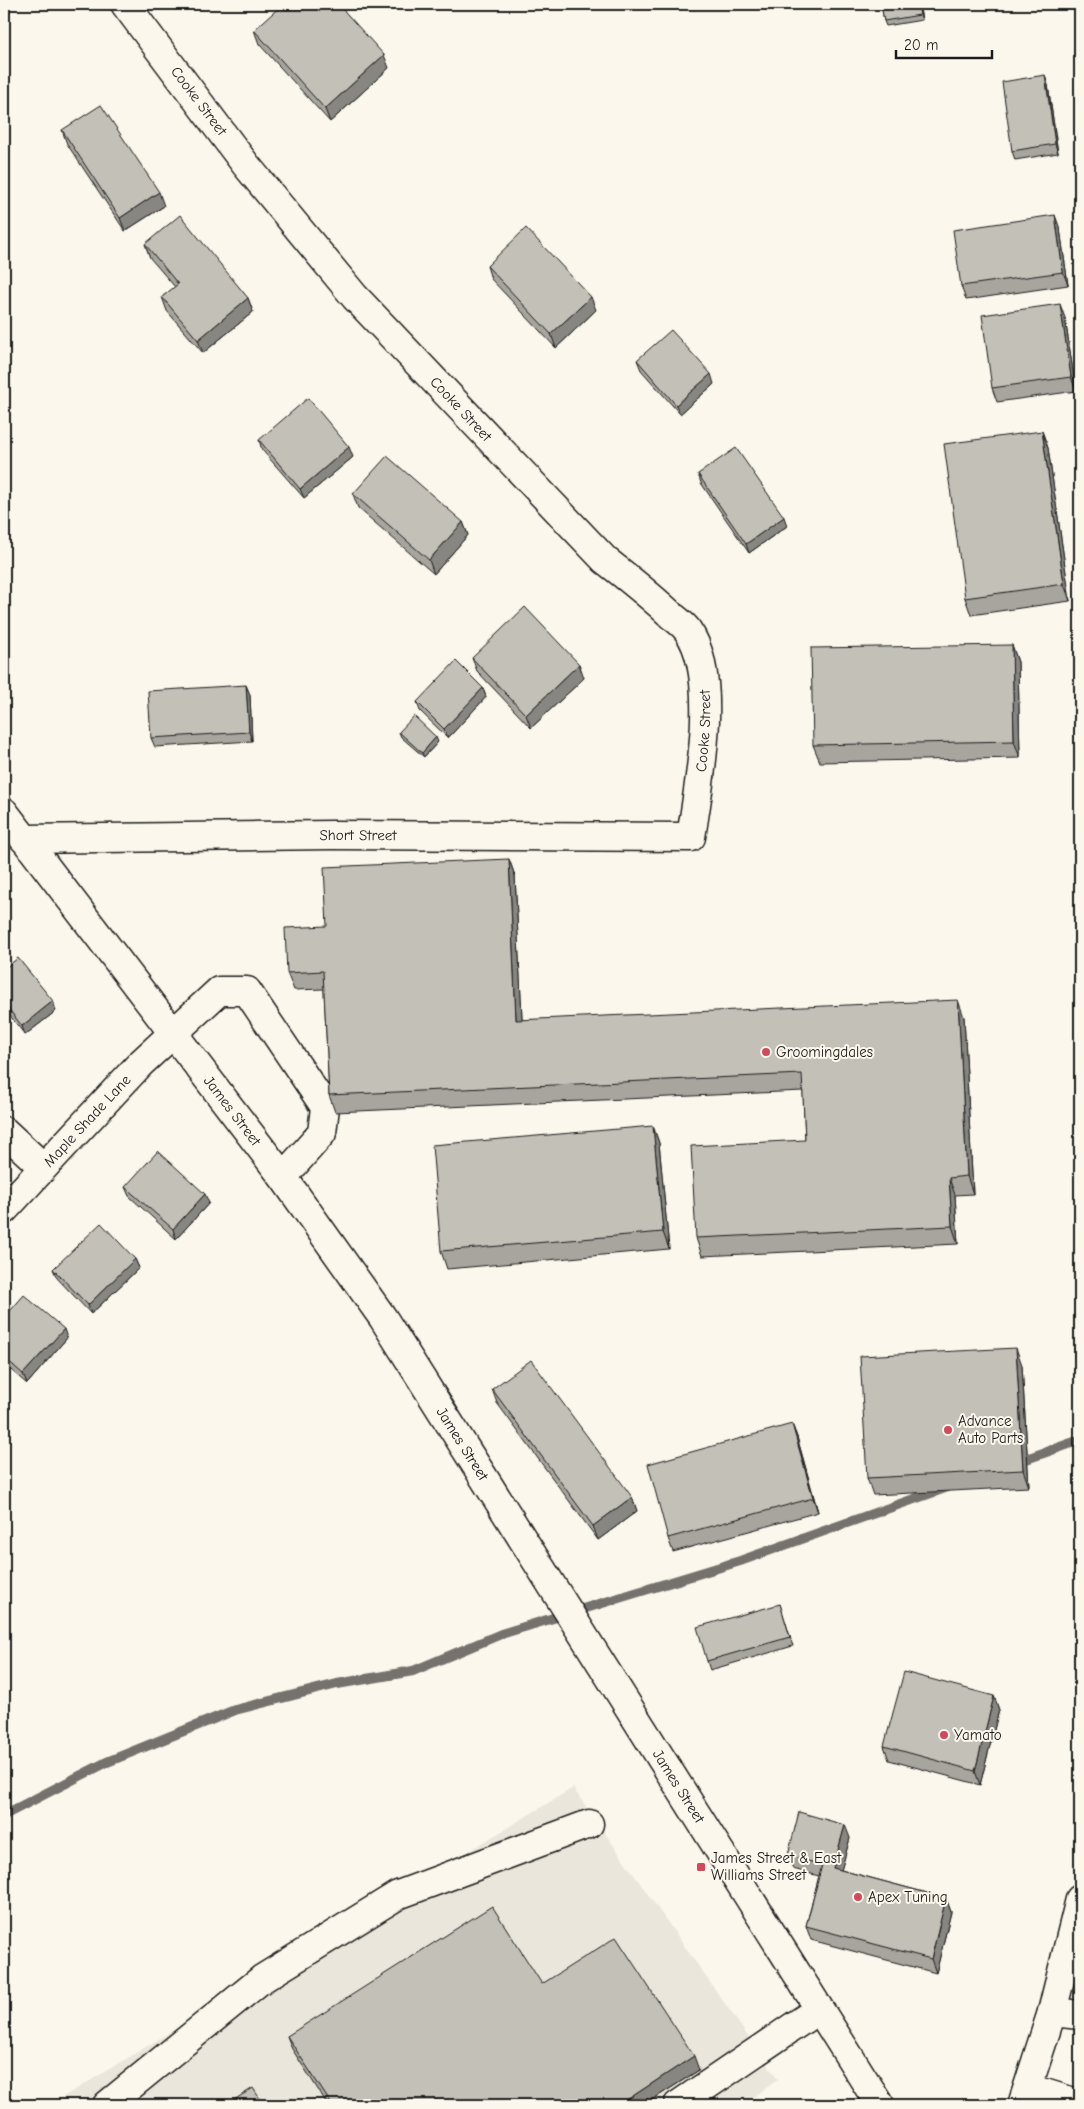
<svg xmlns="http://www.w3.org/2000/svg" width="1084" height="2109" font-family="'Comic Neue',sans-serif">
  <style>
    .built { fill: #eae6dc }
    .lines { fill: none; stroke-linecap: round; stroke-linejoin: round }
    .stream { stroke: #74726e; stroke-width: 10 }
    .minor-casing { stroke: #1c1c1c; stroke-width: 31 }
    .major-casing { stroke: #1c1c1c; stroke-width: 31 }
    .minor { stroke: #fbf7ec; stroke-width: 28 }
    .major { stroke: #fbf7ec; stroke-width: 28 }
    .wall { fill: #a8a59e; stroke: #1c1c1c }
    .shaded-wall { fill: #888681; stroke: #1c1c1c }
    .building { fill: #c3c0b8; stroke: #1c1c1c }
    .poi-dot { fill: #d1495b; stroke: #fbf7ec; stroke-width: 2 }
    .labels { text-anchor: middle; stroke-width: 4; stroke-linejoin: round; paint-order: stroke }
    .street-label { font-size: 15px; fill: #1c1c1c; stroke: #fbf7ec }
    .poi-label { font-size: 15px; fill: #1c1c1c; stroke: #fbf7ec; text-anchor: start }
  </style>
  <rect width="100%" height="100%" fill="#fbf7ec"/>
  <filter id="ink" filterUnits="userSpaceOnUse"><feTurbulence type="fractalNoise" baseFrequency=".02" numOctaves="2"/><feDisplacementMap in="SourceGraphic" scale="10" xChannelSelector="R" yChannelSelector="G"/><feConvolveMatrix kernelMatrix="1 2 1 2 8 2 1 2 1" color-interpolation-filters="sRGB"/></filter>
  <g filter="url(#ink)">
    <path class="built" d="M573 1788 778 2079 743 2105H50Z"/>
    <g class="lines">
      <path class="stream" d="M1015 1463 1080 1440
        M4 1815 107 1762 235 1710 337 1684 413 1671 501 1634 740 1561 945 1488"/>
      <defs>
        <g id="minor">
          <path id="s1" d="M4 812 283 1177 383 1318 880 2105"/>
          <path id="s2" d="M24 839 332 835 691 837C699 785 720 676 688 631 684 625 677 620 672 616 650 595 628 578 605 560L355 297 246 165 125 4"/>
          <path d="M4 1131 43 1167"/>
          <path id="s3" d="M4 1210 141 1063 219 991H247L325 1107 322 1133 283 1177"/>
          <path d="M1052 2012 1080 2015"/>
          <path d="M1028 2088 1080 2104"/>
          <path d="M107 2105 262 1979 398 1895 589 1824"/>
          <path d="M678 2105 819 2009"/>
        </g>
        <path id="major" d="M1022 2105 1052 2012 1080 1899"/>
      </defs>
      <use href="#minor" class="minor-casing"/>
      <use href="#major" class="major-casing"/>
      <use href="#minor" class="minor"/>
      <use href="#major" class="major"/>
    </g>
    <path class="wall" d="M881 4H919L922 20 886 26 884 21Z
      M254 30 389 68 330 122 259 44Z
      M1048 85 1058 153 1015 160 1012 151Z
      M62 130 164 206 125 231 67 144Z
      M1060 229 1068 285 966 300 961 286Z
      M145 244 248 298 253 312 203 353 167 311 162 297 175 287 150 258Z
      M487 266 596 310 556 348 491 279Z
      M1065 318 1076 391 997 402 992 388Z
      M637 360 714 384 680 414 641 370Z
      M1042 431 1048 448 1070 601 971 615 965 598Z
      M259 440 353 457 304 498 262 450Z
      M698 474 787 526 749 553 701 483Z
      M353 494 463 522 468 535 434 574 358 508Z
      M1012 645 1018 662 1020 758 820 762 813 745Z
      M472 658 579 664 584 678 531 728 477 671Z
      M246 685 250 695 252 741 155 747 151 738Z
      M483 688 486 697 448 738 420 711 417 702Z
      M399 732 438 742 424 757 401 737Z
      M509 859 515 876 522 1020 964 1017 973 1194 955 1195 958 1244 702 1256 696 1238 805 1140 803 1091 335 1112 329 1095 324 989 294 990 287 973Z
      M4 969 56 1011 25 1035 4 1008Z
      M653 1126 659 1143 669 1249 447 1269 441 1251Z
      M125 1187 209 1203 176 1239 129 1196Z
      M135 1259 139 1268 91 1314 57 1278 53 1269Z
      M4 1318 67 1338 27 1384 4 1364Z
      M1022 1365 1029 1487 873 1495 867 1478Z
      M492 1389 632 1497 637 1511 598 1540 497 1403Z
      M792 1424 797 1437 818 1512 673 1552 668 1538Z
      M780 1604 793 1646 710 1670 707 1661Z
      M994 1696 999 1710 980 1785 889 1760 884 1746Z
      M850 1838 841 1870 946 1898 951 1912 936 1973 811 1940 806 1926 819 1876 793 1869 788 1855Z
      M542 1984 699 2070 644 2105H328L292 2049 287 2036Z"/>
    <path class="shaded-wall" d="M918 4H919L922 20 920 15Z
      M384 55 389 68 330 122 325 109Z
      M1045 75 1048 85 1058 153 1055 144Z
      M159 192 164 206 125 231 120 218Z
      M1055 215 1060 229 1068 285 1063 272Z
      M591 297 596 310 556 348 551 334Z
      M248 298 253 312 203 353 198 340Z
      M1060 304 1065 318 1076 391 1071 377Z
      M711 374 714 384 680 414 676 405Z
      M1042 431 1048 448 1070 601 1064 584Z
      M349 447 353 457 304 498 300 489Z
      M784 517 787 526 749 553 746 544Z
      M463 522 468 535 434 574 429 560Z
      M1012 645 1018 662 1020 758 1014 741Z
      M579 664 584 678 531 728 526 715Z
      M246 685 250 695 252 741 249 732Z
      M483 688 486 697 448 738 444 729Z
      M436 737 438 742 424 757 422 753Z
      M509 859 515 876 523 1037 516 1020Z
      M958 1000 964 1017 973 1194 967 1176Z
      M53 1001 56 1011 25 1035 22 1026Z
      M653 1126 659 1143 669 1249 663 1232Z
      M949 1178 955 1195 958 1244 952 1226Z
      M205 1194 209 1203 176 1239 173 1229Z
      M135 1259 139 1268 91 1314 88 1305Z
      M64 1329 67 1338 27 1384 23 1374Z
      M1016 1348 1022 1365 1029 1487 1023 1470Z
      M792 1424 797 1437 818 1512 813 1498Z
      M632 1497 637 1511 598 1540 593 1526Z
      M994 1696 999 1710 980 1785 975 1771Z
      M845 1825 850 1838 838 1882 833 1868Z
      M946 1898 951 1912 936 1973 931 1959Z
      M694 2056 699 2070 644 2105H619Z"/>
    <path class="building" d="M283 4H338L384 55 325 109 254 30Z
      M881 4H918L920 15 884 21Z
      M1045 75 1055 144 1012 151 1002 82Z
      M101 105 159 192 120 218 62 130Z
      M180 215 248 298 198 340 162 297 178 284 145 244Z
      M1055 215 1063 272 961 286 953 230Z
      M526 228 591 297 551 334 487 266Z
      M1060 304 1071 377 992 388 982 315Z
      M671 330 711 374 676 405 637 360Z
      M308 398 349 447 300 489 259 440Z
      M1042 431 1064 584 965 598 944 444Z
      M736 448 784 517 746 544 698 474Z
      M387 456 463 522 429 560 353 494Z
      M525 607 579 664 526 715 472 658Z
      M1012 645 1014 741 813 745 811 648Z
      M456 661 483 688 444 729 417 702Z
      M246 685 249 732 151 738 148 691Z
      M414 716 436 737 422 753 399 732Z
      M509 859 516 1020 958 1000 967 1176 949 1178 952 1226 696 1238 691 1146 805 1140 802 1074 329 1095 323 971 287 973 285 928 327 926 324 867Z
      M18 958 53 1001 22 1026 4 1003V969Z
      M653 1126 663 1232 441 1251 432 1145Z
      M158 1151 205 1194 173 1229 125 1187Z
      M101 1223 135 1259 88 1305 53 1269Z
      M24 1295 64 1329 23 1374 4 1357V1318Z
      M1016 1348 1023 1470 867 1478 860 1356Z
      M531 1360 632 1497 593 1526 492 1389Z
      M792 1424 813 1498 668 1538 648 1464Z
      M780 1604 790 1637 707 1661 697 1627Z
      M904 1672 994 1696 975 1771 884 1746Z
      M799 1812 845 1825 833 1868 946 1898 931 1959 806 1926 822 1865 788 1855Z
      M492 1906 542 1984 616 1937 694 2056 619 2105H332L287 2036Z
      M253 2088 264 2105H226Z"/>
  </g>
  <g class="poi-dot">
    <circle cx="766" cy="1052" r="5"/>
    <circle cx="948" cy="1430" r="5"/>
    <circle cx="944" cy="1735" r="5"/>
    <rect x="696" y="1862" width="10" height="10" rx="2.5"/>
    <circle cx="858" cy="1897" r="5"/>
  </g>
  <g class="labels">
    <g class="street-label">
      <text transform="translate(199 101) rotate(53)" y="5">Cooke Street</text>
      <text transform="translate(461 409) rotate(47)" y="5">Cooke Street</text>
      <text dy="5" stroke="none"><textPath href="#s2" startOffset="774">Cooke Street</textPath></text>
      <text dy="5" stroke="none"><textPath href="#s2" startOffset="334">Short Street</textPath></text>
      <text dy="5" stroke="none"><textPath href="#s1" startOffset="376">James Street</textPath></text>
      <text dy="5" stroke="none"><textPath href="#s3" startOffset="122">Maple Shade Lane</textPath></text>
      <text dy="5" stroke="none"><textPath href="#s1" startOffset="781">James Street</textPath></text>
      <text dy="5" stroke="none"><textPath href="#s1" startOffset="1186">James Street</textPath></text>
    </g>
    <g class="poi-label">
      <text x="776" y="1057">Groomingdales</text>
      <text x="958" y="1426">Advance<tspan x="958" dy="17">Auto Parts</tspan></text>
      <text x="954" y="1740">Yamato</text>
      <text x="711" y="1863">James Street &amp; East<tspan x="711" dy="17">Williams Street</tspan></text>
      <text x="868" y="1902">Apex Tuning</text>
    </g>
  </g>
  <rect width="1084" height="2109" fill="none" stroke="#fbf7ec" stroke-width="20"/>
  <rect x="10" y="10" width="1064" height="2089" fill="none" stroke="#1c1c1c" stroke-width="2" filter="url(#ink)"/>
  <path d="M896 50v8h96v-8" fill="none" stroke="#1c1c1c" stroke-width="2.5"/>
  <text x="904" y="50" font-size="15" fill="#1c1c1c" stroke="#fbf7ec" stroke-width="4" paint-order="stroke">20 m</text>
</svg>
